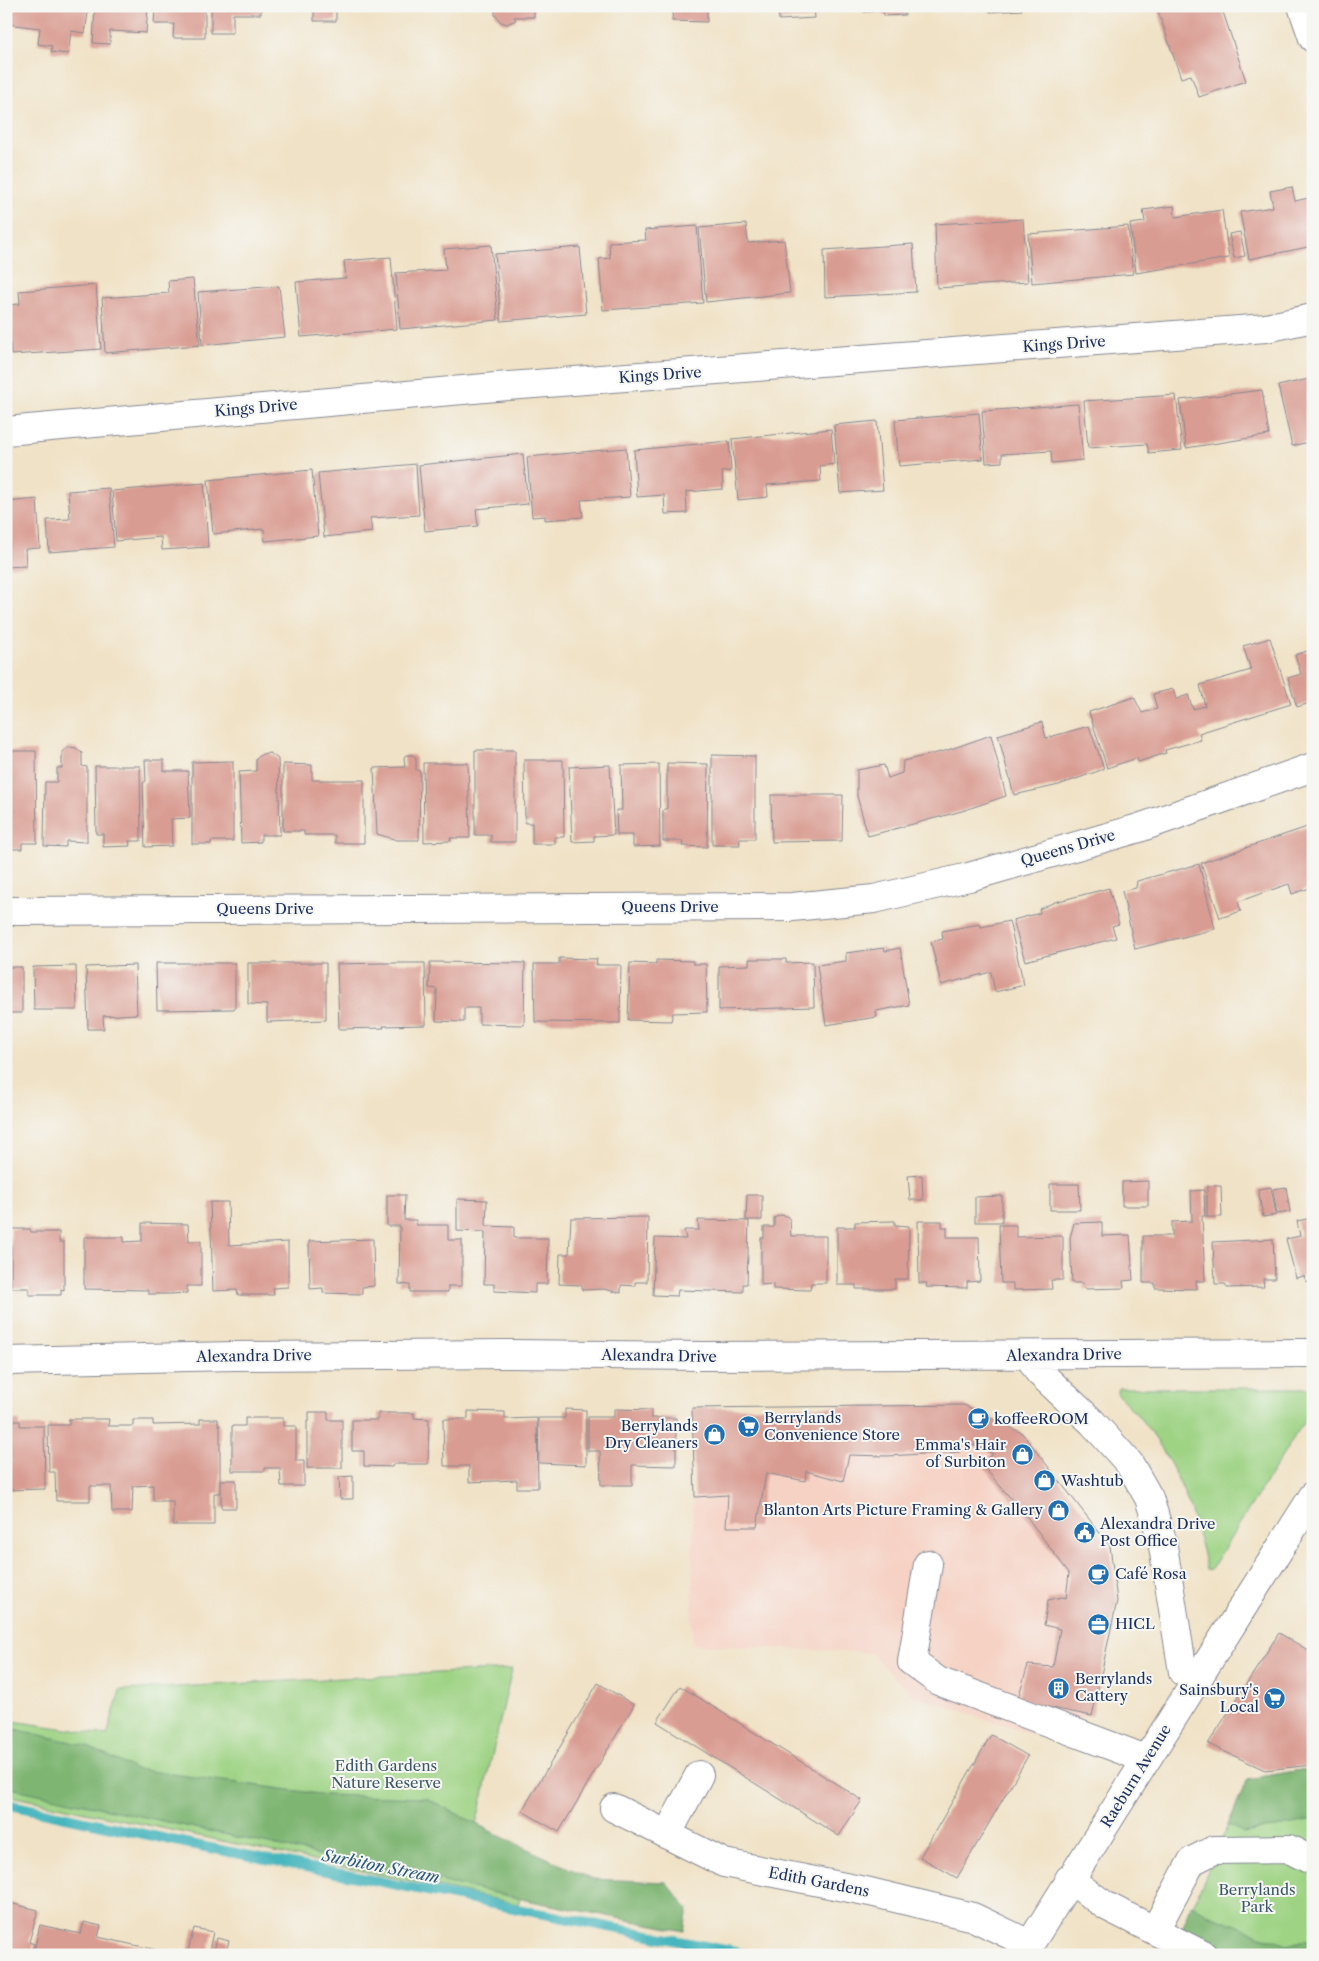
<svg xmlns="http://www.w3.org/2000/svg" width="1319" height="1961" font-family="'Libre Caslon Text',serif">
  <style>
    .built { fill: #f6d2c4 }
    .green { fill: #9ed384; stroke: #5c8171 }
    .forest { fill: #7eb572; stroke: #4c7268 }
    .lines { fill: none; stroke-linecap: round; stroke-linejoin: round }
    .stream { stroke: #47b6be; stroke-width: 10 }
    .building { fill: #d99c92 }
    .minor-casing { stroke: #868892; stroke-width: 30 }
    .minor { stroke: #fff; stroke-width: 28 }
    .labels { text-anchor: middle; stroke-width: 4; stroke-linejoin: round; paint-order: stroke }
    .street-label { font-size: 15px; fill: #1b2f5e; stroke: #f6f6f2 }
    .poi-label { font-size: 15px; fill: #1b2f5e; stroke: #f6f6f2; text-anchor: start }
    .park-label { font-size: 15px; fill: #3c5868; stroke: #f6f6f2 }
    .water-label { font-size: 16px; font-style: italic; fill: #28587b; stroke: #f6f6f2 }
  </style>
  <rect width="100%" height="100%" fill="#f6f6f2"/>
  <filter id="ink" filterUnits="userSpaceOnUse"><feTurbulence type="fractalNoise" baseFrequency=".02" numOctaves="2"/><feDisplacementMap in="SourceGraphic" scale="10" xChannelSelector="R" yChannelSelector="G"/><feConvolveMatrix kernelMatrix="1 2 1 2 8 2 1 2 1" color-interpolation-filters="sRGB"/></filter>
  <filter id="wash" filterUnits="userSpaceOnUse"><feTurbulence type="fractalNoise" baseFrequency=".0096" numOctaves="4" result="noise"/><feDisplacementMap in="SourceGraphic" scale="20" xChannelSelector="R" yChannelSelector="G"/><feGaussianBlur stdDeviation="1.12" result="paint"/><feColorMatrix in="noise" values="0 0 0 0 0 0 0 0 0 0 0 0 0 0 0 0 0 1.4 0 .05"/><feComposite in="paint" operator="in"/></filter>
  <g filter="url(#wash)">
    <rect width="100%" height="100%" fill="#f0e2c6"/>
    <path class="built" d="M946 1403 1011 1432 1112 1596 1074 1748 912 1695 871 1653 692 1644 694 1420Z"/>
    <path class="green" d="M1119 1388H1313V1407L1210 1571 1206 1569C1196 1517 1177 1464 1143 1422 1135 1412 1126 1403 1117 1394Z
      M512 1669 473 1838 533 1863 518 1904 6 1795V1720L107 1735 120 1690Z
      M1313 1768V1955L1179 1937 1248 1779Z"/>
    <path class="forest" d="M6 1727 84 1745 135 1769 326 1795 426 1798 500 1836 592 1879 666 1882 688 1909 684 1931 536 1902 6 1787Z
      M1313 1768V1820L1244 1833 1228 1825 1248 1779Z
      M1192 1904 1210 1915 1287 1945 1313 1938V1955H1216L1179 1937Z"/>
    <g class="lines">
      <path class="stream" d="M6 1804 190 1844 750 1955"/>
    </g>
    <g id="blocks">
      <path class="building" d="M6 6H89L85 33 71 31 68 54 51 52 52 46 38 44 40 28 6 24Z
        M95 6H148L146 33 110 31V44L93 43Z
        M155 6H205V38H173L174 24H154Z
        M211 6H261V14H233V33H211Z
        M314 6H336V21H314Z
        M495 6H534V17H514L516 20 507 24 501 22 495 15Z
        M673 6H707V22L672 21Z
        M778 6H814L815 18 779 20Z
        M864 6H904L905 15 885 16 882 11 864 12Z
        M990 6H1021L1022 10 990 12Z
        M1162 6H1221L1246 81 1199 97 1191 75 1181 78 1157 8Z
        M1292 187 1295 201 1313 197V246L1249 259 1240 212 1273 207 1270 191Z
        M1174 206 1175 217 1222 210 1229 258 1136 273 1130 224 1145 222 1143 210Z
        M1023 219 1028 282 937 288 935 224Z
        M746 224 748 243 784 240 790 293 706 302 699 228Z
        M697 226 703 303 603 310 599 259 610 258 609 242 646 240 645 230Z
        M1128 226 1133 274 1032 283 1028 234Z
        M1240 232 1245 256 1234 258 1229 234Z
        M913 244 916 292 825 297 824 250Z
        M491 245 498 320 400 329 396 273 446 270 444 249Z
        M580 247 586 314 501 321 495 254Z
        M391 257 397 329 301 337 296 282 346 278 344 261Z
        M193 279 200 345 105 353 102 298 169 293 168 281Z
        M96 285 101 349 11 355 7 305 20 304 19 291Z
        M279 286 285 337 202 345 198 292Z
        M1313 378V441L1292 446 1278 386Z
        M1262 390 1269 435 1186 448 1180 400Z
        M1176 395 1182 450 1149 453 1147 444 1088 448 1084 401Z
        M1078 404 1083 460 1052 463 1051 451 1002 454V462L986 463 982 411Z
        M979 413 983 459 899 466 895 420Z
        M877 421 883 490 840 493 834 425Z
        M831 429 834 464 820 466 821 481 767 485 768 497 738 500 732 439Z
        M729 441 731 471 722 472 723 489 686 492 687 513 665 514 664 495 637 497 634 450Z
        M626 448 630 497 581 500 583 517 545 520V516L532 517 527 457Z
        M523 454 528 504 476 509 478 526 425 531 419 465Z
        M416 464 419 515 370 518 372 532 324 537 318 473Z
        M312 470 318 536 265 541 264 529 213 534 208 480Z
        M204 483 208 547 162 550 161 537 116 541 112 491Z
        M109 488 114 547 49 552 47 520 70 519 68 491Z
        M37 499 40 548 25 549 26 566 6 567V502Z
        M1270 638 1291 704 1199 733 1201 740 1165 750 1166 753 1138 762 1137 758 1107 768 1089 712 1134 697 1142 713 1157 709 1153 694 1173 689 1176 699 1188 695 1193 709 1205 706 1200 685 1251 670 1243 646Z
        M1313 649V702L1297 707 1288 678 1301 674 1295 655Z
        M1042 722 1046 738 1089 726 1104 769 1059 785 1014 795 998 735Z
        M991 735 1006 796 962 811 868 836 857 796V770L884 765 888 778 902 773 903 761 945 751Z
        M69 747 76 748 82 753V766L87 767V842L66 841V847L44 846 45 782H57V768H62V752Z
        M475 750H515V842H491V835H475Z
        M6 751H36L37 843H22V849H6Z
        M270 753 278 759 280 835H261V842L241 843 239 772 256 771V759L262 754Z
        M406 755H413L416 758V770L420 771 419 840H397L377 834 374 768 405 767 404 757Z
        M712 755 755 756V839H739L740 845H712Z
        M145 760H164V771H188L190 818 171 819 172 846 145 847 143 783 146 781Z
        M524 760H563L564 837H555V844H532V823H525Z
        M233 761V841H211V844H192V762Z
        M423 763H468L470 838H450L451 841 424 842Z
        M667 763 708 764 707 847 682 846 683 841H663V810L667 808Z
        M283 764 312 765V780H364V843H335V835H304V831H283Z
        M659 764 660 846 633 847V835H617L616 810H622L621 765Z
        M610 765 614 835 594 836V841L572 842 569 767Z
        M95 766H140L141 841H129L130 846 103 847V834H96Z
        M771 795H843L842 841 772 842Z
        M1313 825V887L1292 894 1289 884 1265 892 1238 902 1241 911 1220 918 1201 863Z
        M1199 864 1215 929 1135 949 1122 891 1136 888 1137 881Z
        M1109 888 1119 924 1112 926 1116 938 1025 961 1013 920 1040 913 1039 909 1055 902Z
        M1009 921 1024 985 995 992 991 972 941 985 931 942 943 939 942 931 980 924 981 927Z
        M884 948 885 951 900 948 909 1005 876 1011 877 1017 826 1025 817 965 846 961V953Z
        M559 958 597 959 596 965H621L620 1023 535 1022 534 964H559Z
        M749 959H786V963L813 962 814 1007 719 1010V966L749 965Z
        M656 960 693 961V964H706L707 1012 673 1013 671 1021 628 1020 630 963 656 964Z
        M430 962 525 963 524 1025 479 1024V1008H464V1022L436 1021 437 989 429 988Z
        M156 963H235V1009L157 1010Z
        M248 963H326V1020L267 1022V1005L248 1004Z
        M382 963H425L426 1025 383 1026 384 1028 339 1029 337 964Z
        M135 965 137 1014 103 1016 104 1029H88L86 967Z
        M76 966 77 1010H34L33 967Z
        M6 967H22V1013H6Z
        M922 1175 923 1200H910L908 1176Z
        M1148 1181V1206H1122V1182Z
        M1050 1184H1079L1080 1210H1050Z
        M1207 1186H1221L1222 1217H1207Z
        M1271 1187 1276 1215 1263 1217 1258 1189Z
        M1286 1187 1290 1212 1277 1214 1273 1189Z
        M1204 1190 1205 1216H1202L1205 1281H1196L1197 1289 1155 1288V1283H1143V1236H1172V1222L1192 1221 1191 1191Z
        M387 1195H405L404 1220H416V1225H448V1240H462V1286H448V1292H410V1285L399 1284 400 1226H387Z
        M747 1195H762V1220H746Z
        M1002 1196V1222H975V1197Z
        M457 1199 487 1200 486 1226 514 1227V1238H548L547 1284H535V1293L494 1291V1284H484L485 1232 457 1231Z
        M210 1202H228L229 1245 288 1242V1287L273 1288 274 1295H238L237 1290 213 1291Z
        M780 1215 787 1216 790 1220 791 1236H826V1283H811L810 1290 773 1289V1284L761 1285V1238H764V1227H774V1218Z
        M648 1217 647 1282H635V1286L621 1285V1293L603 1289 582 1290V1285L559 1284 560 1254H569L571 1218Z
        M1311 1218 1313 1225V1280L1306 1282 1304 1276 1296 1278 1286 1239 1300 1236 1297 1221Z
        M698 1220 749 1221 747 1284H743V1292L678 1290 677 1296 653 1295 655 1238 686 1239 684 1230H699Z
        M895 1221V1225L909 1226 908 1279H895V1289H856V1285H837V1227H855V1222Z
        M918 1221H942V1227H947V1237H979L980 1281 967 1282V1288L926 1287 927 1283H919Z
        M1102 1222V1236L1130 1235 1133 1280 1123 1281 1124 1288 1084 1289 1083 1283H1072L1070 1238 1074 1223Z
        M142 1223 188 1224 189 1241H201V1286H187V1293L170 1294H148V1290L84 1289V1237H124V1242L142 1241Z
        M999 1225H1016V1237L1063 1236V1280H1051L1052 1289 1013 1290V1283H1001Z
        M11 1229H30L31 1232H59V1242H64V1290L61 1289V1295H29V1288H11Z
        M373 1239 374 1286 362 1287V1294L323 1293V1288L310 1289 309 1241Z
        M1273 1239 1275 1279H1263L1264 1287 1227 1288 1225 1284H1215L1213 1242Z
        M964 1405 1022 1433 1110 1546 1117 1601 1092 1716 1042 1706 1018 1698 1028 1665 1053 1667 1060 1629 1044 1625 1048 1600 1062 1597 1066 1598 1069 1573 1027 1517 981 1464 993 1454 961 1440 960 1452 887 1456 849 1455 843 1481 806 1471 805 1481 766 1473 757 1527H726L728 1495 695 1497 692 1408Z
        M565 1409 586 1410V1465L539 1463 538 1418H565Z
        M614 1409 651 1410V1418H676V1466L632 1465V1485H601L600 1451H588V1417H614Z
        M468 1411 505 1412V1419L537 1418 538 1488H517V1480L469 1482V1466H444L443 1419H468Z
        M309 1412H328V1420H342V1468H307V1421H309Z
        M378 1413H414V1418L429 1419 428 1464H393L392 1467 364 1466V1451H352V1420H378Z
        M245 1418H283V1426H296V1461H304V1486H281L280 1468H265V1471H232V1426H245Z
        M69 1419H109L108 1426H133V1420H153V1425L200 1424V1419H218V1426L220 1425V1493H214V1525H173V1501H153V1485L133 1486 132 1512H112L111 1486H90V1501H56L55 1472H49L48 1425H69Z
        M6 1421H20V1426H44L45 1489 6 1490Z
        M353 1476V1499H340L339 1477Z
        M221 1480H236V1508H221Z
        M1279 1633 1313 1653V1765L1265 1770 1208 1744Z
        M598 1683 634 1705 559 1832 522 1811Z
        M680 1686 862 1800 839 1836 657 1722Z
        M991 1735 1028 1756 957 1878 920 1857Z
        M6 1902 38 1910 29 1942 34 1944 31 1955H6Z
        M84 1922 101 1926 98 1937 179 1955H33L40 1925 81 1934Z
        M194 1928 213 1932 208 1955H187Z
        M217 1938 229 1941 225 1955H213Z"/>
    </g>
  </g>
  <g filter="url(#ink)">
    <use href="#blocks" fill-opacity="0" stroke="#868892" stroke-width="1"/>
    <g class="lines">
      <defs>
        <path id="minor" d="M1302 6 1313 38
          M6 431 496 387 1266 328 1313 318
          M6 911 792 907 874 899 969 877 1139 828 1313 767
          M1029 1356 1039 1372 1092 1422 1129 1463 1149 1498 1162 1540 1183 1672 1198 1678
          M6 1361 235 1356 509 1354 704 1356 1313 1353
          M928 1564 912 1662 938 1681 1146 1759
          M614 1808 724 1863 870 1892 973 1917 1029 1944
          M667 1835 699 1775
          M1069 1879 1106 1906 1203 1955
          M1155 1930 1192 1861 1214 1850 1289 1849 1313 1861
          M1023 1955 1313 1496"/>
      </defs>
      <use href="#minor" class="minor-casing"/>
      <use href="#minor" class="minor"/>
    </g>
  </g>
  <defs>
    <symbol id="cafe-disc" viewBox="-11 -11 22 22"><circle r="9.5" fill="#1f6fb2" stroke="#f6f6f2"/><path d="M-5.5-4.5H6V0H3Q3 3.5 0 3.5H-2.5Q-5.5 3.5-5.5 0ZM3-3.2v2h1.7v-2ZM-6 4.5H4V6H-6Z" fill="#fff"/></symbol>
    <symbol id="supermarket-disc" viewBox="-11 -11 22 22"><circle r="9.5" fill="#1f6fb2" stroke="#f6f6f2"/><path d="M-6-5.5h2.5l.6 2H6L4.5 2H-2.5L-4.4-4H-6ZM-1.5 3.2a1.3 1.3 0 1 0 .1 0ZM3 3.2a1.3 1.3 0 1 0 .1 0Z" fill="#fff"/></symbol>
    <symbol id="shop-disc" viewBox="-11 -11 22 22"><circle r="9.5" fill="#1f6fb2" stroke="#f6f6f2"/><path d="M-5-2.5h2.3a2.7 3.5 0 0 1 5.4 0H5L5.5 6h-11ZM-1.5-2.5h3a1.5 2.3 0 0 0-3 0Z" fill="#fff"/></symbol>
    <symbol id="civic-disc" viewBox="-11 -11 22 22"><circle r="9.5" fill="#1f6fb2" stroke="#f6f6f2"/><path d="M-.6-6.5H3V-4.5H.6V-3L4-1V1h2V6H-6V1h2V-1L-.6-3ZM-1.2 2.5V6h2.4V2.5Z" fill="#fff"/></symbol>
    <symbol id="office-disc" viewBox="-11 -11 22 22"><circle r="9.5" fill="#1f6fb2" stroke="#f6f6f2"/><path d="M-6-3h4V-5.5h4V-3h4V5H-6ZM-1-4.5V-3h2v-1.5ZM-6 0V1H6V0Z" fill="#fff"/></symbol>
    <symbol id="building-disc" viewBox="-11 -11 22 22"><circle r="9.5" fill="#1f6fb2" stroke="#f6f6f2"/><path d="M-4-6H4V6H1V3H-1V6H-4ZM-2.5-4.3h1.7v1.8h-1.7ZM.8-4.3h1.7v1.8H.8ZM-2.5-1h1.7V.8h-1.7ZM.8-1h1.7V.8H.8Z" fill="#fff"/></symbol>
  </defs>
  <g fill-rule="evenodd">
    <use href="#cafe-disc" x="966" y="1406" width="25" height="25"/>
    <use href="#supermarket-disc" x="736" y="1414" width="25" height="25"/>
    <use href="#shop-disc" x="702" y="1422" width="25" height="25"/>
    <use href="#shop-disc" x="1010" y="1442" width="25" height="25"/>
    <use href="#shop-disc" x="1032" y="1468" width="25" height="25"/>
    <use href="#shop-disc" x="1046" y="1498" width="25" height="25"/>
    <use href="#civic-disc" x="1072" y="1520" width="25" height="25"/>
    <use href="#cafe-disc" x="1086" y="1562" width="25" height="25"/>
    <use href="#office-disc" x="1086" y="1612" width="25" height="25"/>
    <use href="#building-disc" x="1046" y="1676" width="25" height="25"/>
    <use href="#supermarket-disc" x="1262" y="1686" width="25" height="25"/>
  </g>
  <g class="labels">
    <g class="street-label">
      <text transform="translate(1064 344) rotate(-4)" y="5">Kings Drive</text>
      <text transform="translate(660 375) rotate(-4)" y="5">Kings Drive</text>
      <text transform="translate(256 408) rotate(-5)" y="5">Kings Drive</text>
      <text transform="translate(1068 848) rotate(-16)" y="5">Queens Drive</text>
      <text x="670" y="912">Queens Drive</text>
      <text x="265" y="914">Queens Drive</text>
      <text transform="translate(1064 1355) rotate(-1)" y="5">Alexandra Drive</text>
      <text transform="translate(254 1356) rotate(-1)" y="5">Alexandra Drive</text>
      <text transform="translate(659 1356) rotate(1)" y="5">Alexandra Drive</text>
      <text transform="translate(1136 1776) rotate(-58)" y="5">Raeburn Avenue</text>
      <text transform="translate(819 1882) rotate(11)" y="5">Edith Gardens</text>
    </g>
    <g class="poi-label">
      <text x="764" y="1423">Berrylands<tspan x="764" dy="17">Convenience Store</tspan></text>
      <text x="994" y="1424">koffeeROOM</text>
      <text x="698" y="1431" text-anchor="end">Berrylands<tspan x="698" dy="17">Dry Cleaners</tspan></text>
      <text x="1006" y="1450" text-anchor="end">Emma's Hair<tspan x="1006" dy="17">of Surbiton</tspan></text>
      <text x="1061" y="1486">Washtub</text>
      <text x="1043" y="1515" text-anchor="end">Blanton Arts Picture Framing &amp; Gallery</text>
      <text x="1100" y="1529">Alexandra Drive<tspan x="1100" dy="17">Post Office</tspan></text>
      <text x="1115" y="1579">Café Rosa</text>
      <text x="1115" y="1629">HICL</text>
      <text x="1075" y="1684">Berrylands<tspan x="1075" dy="17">Cattery</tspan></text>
      <text x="1259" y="1695" text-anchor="end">Sainsbury's<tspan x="1259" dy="17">Local</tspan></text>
    </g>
    <g class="park-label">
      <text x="386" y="1771">Edith Gardens<tspan x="386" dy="17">Nature Reserve</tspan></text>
      <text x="1257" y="1895">Berrylands<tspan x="1257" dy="17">Park</tspan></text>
    </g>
    <g class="water-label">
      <text transform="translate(381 1866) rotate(11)" y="6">Surbiton Stream</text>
    </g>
  </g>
  <rect width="1319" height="1961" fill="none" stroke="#f6f6f2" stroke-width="25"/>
</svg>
